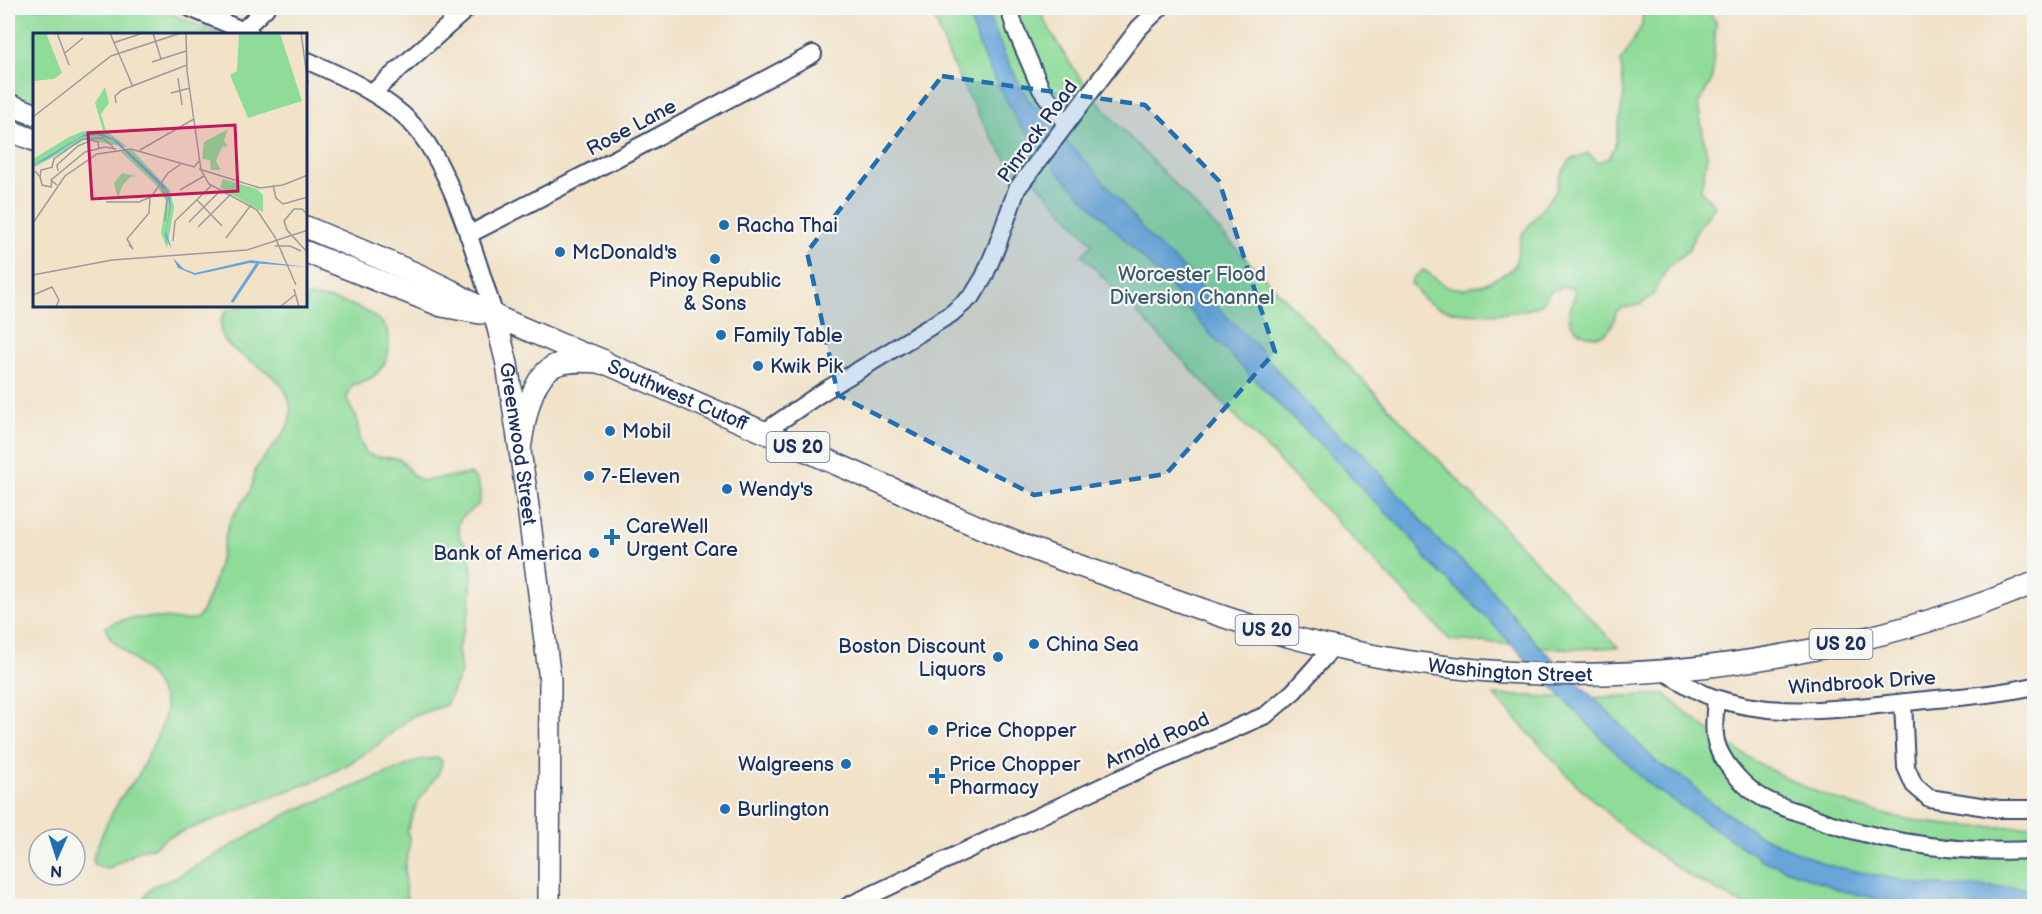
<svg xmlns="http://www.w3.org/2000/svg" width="2042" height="914" font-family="'Balsamiq Sans',sans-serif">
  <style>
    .green { fill: #8fdc99; stroke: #55867c; stroke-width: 1.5 }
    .water { fill: #68a6da; stroke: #426a9c; stroke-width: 1.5 }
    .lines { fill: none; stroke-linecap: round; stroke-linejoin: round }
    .minor-casing { stroke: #3b4a6e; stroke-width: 20 }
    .major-casing { stroke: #3b4a6e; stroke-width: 24 }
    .highway-casing { stroke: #3b4a6e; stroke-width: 27 }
    .minor { stroke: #fff; stroke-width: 16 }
    .major { stroke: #fff; stroke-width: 21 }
    .highway { stroke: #fff; stroke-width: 24 }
    .marked { fill: #1f6fb2; fill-opacity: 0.2; stroke: #1f6fb2; stroke-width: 4.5; stroke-dasharray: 12 8; stroke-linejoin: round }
    .poi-dot { fill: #1f6fb2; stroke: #f6f6f2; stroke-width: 2 }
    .labels { text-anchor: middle; stroke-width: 4.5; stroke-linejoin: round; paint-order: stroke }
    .shield { fill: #f6f6f2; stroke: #5d6b8a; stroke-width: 1.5 }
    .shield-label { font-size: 18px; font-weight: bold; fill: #1b2f5e }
    .street-label { font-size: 20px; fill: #1b2f5e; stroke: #f6f6f2 }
    .poi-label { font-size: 20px; fill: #1b2f5e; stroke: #f6f6f2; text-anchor: start }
    .park-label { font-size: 20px; fill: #385a6d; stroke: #f6f6f2 }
    .inset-river { fill: none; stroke: #68a6da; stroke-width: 3 }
    .inset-road { fill: none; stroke: #9b9a9e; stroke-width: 1.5 }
    .view { fill: #c2185b; fill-opacity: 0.15; stroke: #c2185b; stroke-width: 3 }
    .inset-edge { fill: none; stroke: #1b2f5e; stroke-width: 3 }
  </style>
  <rect width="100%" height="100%" fill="#f6f6f2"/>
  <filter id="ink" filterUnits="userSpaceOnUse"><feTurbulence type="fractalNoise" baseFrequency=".0167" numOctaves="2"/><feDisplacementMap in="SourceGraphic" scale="12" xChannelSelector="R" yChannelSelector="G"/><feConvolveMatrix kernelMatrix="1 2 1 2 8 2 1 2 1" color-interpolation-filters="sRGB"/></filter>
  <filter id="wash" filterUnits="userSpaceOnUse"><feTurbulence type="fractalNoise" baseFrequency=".008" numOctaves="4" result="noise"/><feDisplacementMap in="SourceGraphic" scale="24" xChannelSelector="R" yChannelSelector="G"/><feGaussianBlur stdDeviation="1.35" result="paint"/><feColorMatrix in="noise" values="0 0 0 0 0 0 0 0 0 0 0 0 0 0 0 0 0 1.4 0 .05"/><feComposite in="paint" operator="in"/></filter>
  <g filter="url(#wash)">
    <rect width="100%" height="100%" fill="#f1e2c8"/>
    <path class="green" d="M8 8H157L219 34H34V107L8 97Z
      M931 8H1039C1059 52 1087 90 1119 126L1618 647 1574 649 1450 640 1082 255 1093 244 1029 174 1021 180C980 123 953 74 931 8Z
      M1643 8H1706L1716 22 1712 80 1698 104 1707 156 1701 190 1715 206 1695 233 1690 249 1668 267 1652 296 1639 305 1622 308 1616 312C1615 318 1614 325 1609 330 1597 343 1569 333 1569 315 1569 307 1575 300 1575 292L1574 288C1567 286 1553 288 1548 294 1545 299 1546 302 1540 305 1517 317 1446 318 1426 301 1420 297 1416 288 1411 283L1413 278 1424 270 1447 287 1463 289 1484 284 1508 272 1515 265 1522 234 1556 191 1560 176 1570 160 1588 153 1597 162 1609 158 1615 146 1624 95 1621 62 1642 25Z
      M308 296C334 299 362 304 382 323 388 329 389 336 389 344 389 367 373 381 352 385L347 398 349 405 357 418 360 441 366 453 373 456 400 459 414 476 422 481 469 474C481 478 481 494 479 504L461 518 458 525 460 539 466 545 469 554 472 572 470 608 458 649 461 672 446 705 411 717 371 750 345 766 316 780 166 838 153 848 142 849 111 867 103 868 95 865 93 861 94 854 106 825 121 797 138 776 161 728 166 711 163 697 151 676 111 639 107 632 106 627C120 618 145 617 162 618 174 618 189 624 199 617 210 598 217 573 222 552 224 543 226 530 230 521 235 511 244 502 250 491 254 484 252 476 256 469 268 447 296 432 290 403 283 370 238 361 223 338 220 332 220 321 223 315 230 300 290 306 306 306V297Z
      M1665 694C1766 787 1896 838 2034 825V906H1746L1686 874 1624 829 1571 779 1494 695 1589 698Z
      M437 758 441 759 442 763 438 774 417 803 407 831 410 841 405 866V885L408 906H154L143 898 153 886 175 878 291 812 420 760Z"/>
    <path class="water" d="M966 8H986L1005 56 1028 99 1113 192 1151 239 1188 272 1226 316 1254 343 1301 398 1339 436 1362 452 1436 538 1482 579 1536 643 1602 706 1656 762 1689 781 1702 796 1759 835 1827 865 1923 885 2034 888V906H1930L1896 903 1843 891 1762 860 1651 786 1608 745 1481 612 1428 561 1410 536 1367 494 1338 462 1276 402 1209 333 1166 282 1057 171 1046 153 1019 124 983 56Z"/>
  </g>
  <g filter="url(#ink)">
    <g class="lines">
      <defs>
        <path id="minor" d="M190 8 251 34
          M1009 8 1015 28 1041 89 1066 124
          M242 31 266 8
          M306 60C339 75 374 90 402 114 450 155 475 257 495 316
          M372 93 468 8
          M468 235 642 145 813 54
          M764 432 821 393 951 314 973 295 984 277 997 246 1017 189 1139 28 1160 8
          M1663 671C1679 680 1694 691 1712 697 1777 720 1849 708 1916 701 1956 697 1996 695 2034 686
          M1716 698C1715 715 1712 732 1718 748 1726 767 1745 788 1763 798 1777 806 1792 810 1806 815 1878 842 1957 854 2034 850
          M1903 702 1906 767 1914 785 1929 798 1999 809H2034
          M848 906 1116 780 1266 715 1294 691 1333 647"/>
        <g id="major">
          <path d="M8 104 34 114"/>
          <path d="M8 130 34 140"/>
          <path d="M306 227 417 274 450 290 495 316 588 356"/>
          <path d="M306 252 442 306 480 313"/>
          <path id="s1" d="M495 316 507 364 526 491 550 680 549 906"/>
          <path id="s2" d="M520 449C524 424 530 376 556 365 571 359 588 362 603 362 688 399 774 436 859 474 914 498 969 524 1025 546 1060 560 1096 571 1131 584 1197 608 1263 632 1332 647 1500 685 1658 682 1826 647 1897 632 1967 612 2034 583"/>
        </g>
        <path id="highway" d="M588 356 603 362"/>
      </defs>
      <use href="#minor" class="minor-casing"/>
      <use href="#major" class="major-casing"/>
      <use href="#highway" class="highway-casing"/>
      <use href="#minor" class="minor"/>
      <use href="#major" class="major"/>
      <use href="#highway" class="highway"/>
    </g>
  </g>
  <path class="marked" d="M942 76 1145 105 1219 181 1275 352 1166 474 1034 495 838 395 807 252Z"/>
  <g class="poi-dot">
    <circle cx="724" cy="225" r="6"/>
    <circle cx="560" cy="252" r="6"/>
    <circle cx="715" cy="259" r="6"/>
    <circle cx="721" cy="335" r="6"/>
    <circle cx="758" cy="366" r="6"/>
    <circle cx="610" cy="431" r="6"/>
    <circle cx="589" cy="476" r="6"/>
    <circle cx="727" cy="489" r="6"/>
    <path d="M609 528h6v6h6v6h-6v6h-6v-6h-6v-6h6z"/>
    <circle cx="594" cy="553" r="6"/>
    <circle cx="1034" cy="644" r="6"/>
    <circle cx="998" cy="657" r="6"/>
    <circle cx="933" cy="730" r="6"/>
    <circle cx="846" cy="764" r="6"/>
    <path d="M934 767h6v6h6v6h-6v6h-6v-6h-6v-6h6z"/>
    <circle cx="725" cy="809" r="6"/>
  </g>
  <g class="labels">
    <g class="shield">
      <rect x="766.5" y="432" width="63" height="30" rx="4.5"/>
      <rect x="1235.5" y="615" width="63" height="30" rx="4.5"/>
      <rect x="1809.5" y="629" width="63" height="30" rx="4.5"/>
    </g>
    <g class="shield-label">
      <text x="798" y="453">US 20</text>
      <text x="1267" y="636">US 20</text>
      <text x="1841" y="650">US 20</text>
    </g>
    <g class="street-label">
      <text transform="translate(631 127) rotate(-28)" y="7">Rose Lane</text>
      <text transform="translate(1037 131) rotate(-54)" y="7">Pinrock Road</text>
      <text dy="7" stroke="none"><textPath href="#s2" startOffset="224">Southwest Cutoff</textPath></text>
      <text dy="7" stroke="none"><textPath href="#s1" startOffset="130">Greenwood Street</textPath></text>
      <text dy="7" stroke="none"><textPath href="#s2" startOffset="1106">Washington Street</textPath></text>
      <text transform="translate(1862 682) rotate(-4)" y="7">Windbrook Drive</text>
      <text transform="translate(1157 740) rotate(-24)" y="7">Arnold Road</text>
    </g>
    <g class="poi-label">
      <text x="736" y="232">Racha Thai</text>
      <text x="572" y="259">McDonald's</text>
      <text x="715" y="287" text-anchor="middle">Pinoy Republic<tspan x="715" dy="23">&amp; Sons</tspan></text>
      <text x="733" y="342">Family Table</text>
      <text x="770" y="373">Kwik Pik</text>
      <text x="622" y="438">Mobil</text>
      <text x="601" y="483">7-Eleven</text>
      <text x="739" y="496">Wendy's</text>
      <text x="626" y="533">CareWell<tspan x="626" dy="23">Urgent Care</tspan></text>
      <text x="582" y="560" text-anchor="end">Bank of America</text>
      <text x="1046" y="651">China Sea</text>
      <text x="986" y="653" text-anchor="end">Boston Discount<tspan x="986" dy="23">Liquors</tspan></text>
      <text x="945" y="737">Price Chopper</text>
      <text x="834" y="771" text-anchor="end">Walgreens</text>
      <text x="949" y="771">Price Chopper<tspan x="949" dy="23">Pharmacy</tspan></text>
      <text x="737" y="816">Burlington</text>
    </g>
    <g class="park-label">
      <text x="1192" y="281">Worcester Flood<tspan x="1192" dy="23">Diversion Channel</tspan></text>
    </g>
  </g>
  <g transform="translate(33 33)">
    <rect width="274" height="274" fill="#f1e2c8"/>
    <path d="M0 0H13L29 40 21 46 0 48ZM206 0H247L269 68 215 85 197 42 204 38ZM72 54 76 70 68 81 73 98 95 114 52 107 0 135V126L36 104 51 98 70 97 62 70ZM195 96 191 108 195 113 189 114 183 128 188 137H178L177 127 169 126 171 109ZM99 117 137 157 141 175 134 215 128 200 133 168 124 153 87 118ZM89 140 103 143 97 144 89 153 85 166 81 150ZM190 146 224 156 230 162V179L187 155Z" fill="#8fdc99"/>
    <path d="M52 101H70L84 108 132 153 137 164 138 173 133 198 139 217 132 203 137 173 133 158 80 107 64 102 48 104 14 126 0 132ZM140 225 151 236 162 240 218 227 274 234 217 230 162 242 145 235Z" fill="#68a6da"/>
    <path class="inset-river" d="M199 269 225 230"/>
    <path class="inset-road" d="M24 0 36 32M77 0 100 54M120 0 128 26M153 0 154 38 168 137M268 0 275 51M80 10 110 0M32 20 50 5M119 29 153 18M145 45 149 72M138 60 157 55M83 70 82 63 89 57 154 32M0 84 78 23 148 0M107 117 161 86M19 134 21 126 49 106 70 105 80 114M166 136 227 155 250 152 275 142M168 137 176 151 224 177 242 204 263 252M2 138 7 144 8 137 20 134M25 138 24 132 45 113 59 107 65 109 66 115M7 144 9 152 18 154 19 148M24 152 18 147 52 119 72 114 83 116M240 152 243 165 250 171 275 164M128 153 134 166 132 188M147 157 171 143M164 167 189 193M73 169H106L118 164 135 140 148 131M275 182 269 176H261L251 188 254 197 275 220M156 189 188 157M0 190 32 143 64 121 98 116 161 134 166 128M165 194 198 161M193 205 218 172M140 208 142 188 178 153M96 212 100 216 94 206 116 180 117 165M242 213H257L268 218M0 242 79 227 214 217 275 197M261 256 266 274M0 262 19 254 26 267 23 274M247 274 263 261"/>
    <path class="view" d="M202 92 205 158 59 166 55 100Z"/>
    <rect width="274" height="274" class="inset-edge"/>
  </g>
  <rect width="2042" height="914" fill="none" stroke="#f6f6f2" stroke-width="30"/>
  <g transform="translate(57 857) rotate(183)"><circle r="28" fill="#f6f6f2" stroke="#9ea6b7" stroke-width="1.5"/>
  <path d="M0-4.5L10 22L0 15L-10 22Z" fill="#1f6fb2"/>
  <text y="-9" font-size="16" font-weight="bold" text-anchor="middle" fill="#1b2f5e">N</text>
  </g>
</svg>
